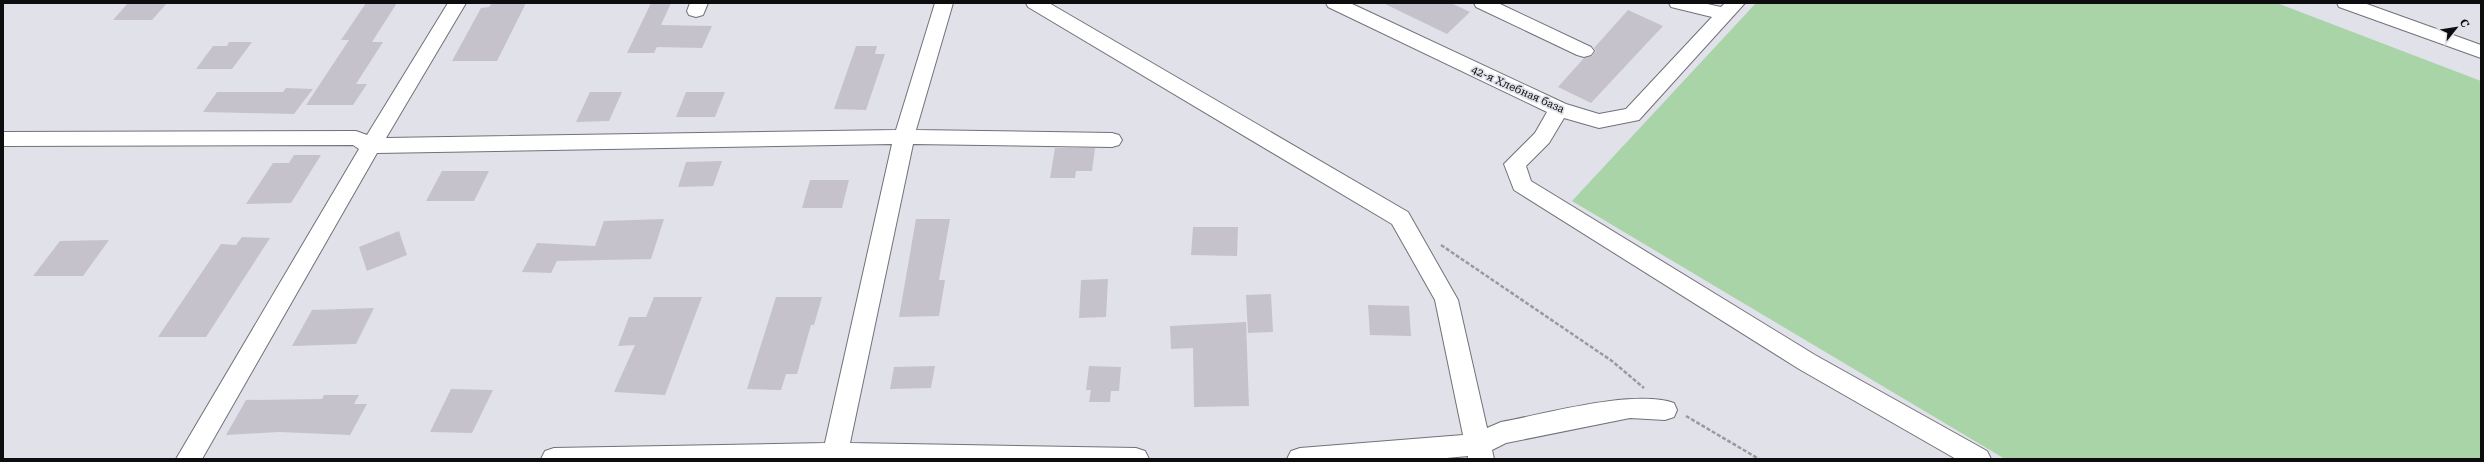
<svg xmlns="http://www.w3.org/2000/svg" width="2484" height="462" font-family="'Roboto Serif',serif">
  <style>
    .green { fill: #a8d4a8 }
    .building { fill: #c6c2cb }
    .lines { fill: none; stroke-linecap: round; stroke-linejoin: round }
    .minor-casing { stroke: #717179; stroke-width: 2 }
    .path { stroke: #9999a0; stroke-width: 2.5; stroke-dasharray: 4 2; stroke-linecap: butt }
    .minor { fill: #fff; fill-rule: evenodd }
    .labels { text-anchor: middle; stroke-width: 3.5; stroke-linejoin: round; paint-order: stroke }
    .street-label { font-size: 11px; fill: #0d0d10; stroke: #e1e1ea }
  </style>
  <rect width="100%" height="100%" fill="#e1e1ea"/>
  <path class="green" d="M1756 3H2277L2481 81V459H2005L1572 201Z"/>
  <path class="building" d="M128 3H167L152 20H113Z
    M366 3H397L372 42H383L356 84H367L353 105H306L349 40H341Z
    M492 3H526L497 61H452L481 8 489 7Z
    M651 3H671L661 25 712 26 702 48 657 47 654 53H627Z
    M1383 3H1451L1470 12 1447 34Z
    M1628 10 1663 26 1591 103 1558 87 1584 58 1592 56 1596 51 1594 48Z
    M229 42H252L232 69H196L213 46H227Z
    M856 46H877L875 54H885L866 110 834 109Z
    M286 88 313 89 294 114 203 112 217 92H283Z
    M590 92H622L609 121 576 122Z
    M686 92H725L715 117H676Z
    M1055 148H1095L1092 171H1076L1075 178H1050Z
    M294 155H321L291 203 246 204 273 163H289Z
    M722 161 713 186 678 187 686 162Z
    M442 171H489L474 201H426Z
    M810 180H849L842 208H802Z
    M664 219 651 259 557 261 551 273 522 272 537 243 595 246 604 221Z
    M916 219H950L939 280H945L939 316 899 317Z
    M1193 227H1238L1237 256 1191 255Z
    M399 231 407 255 367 271 359 247Z
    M242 237 270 238 206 337H158L221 244 236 245Z
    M109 240 83 276H33L60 241Z
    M1108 279 1106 317 1079 318 1081 280Z
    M1271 294 1273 332 1248 333 1246 295Z
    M654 297H702L665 395 614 392 635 345 618 346 629 317H646Z
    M776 297H822L814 325H811L797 374H786L781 390 747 389Z
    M1368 305 1409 306 1411 336 1370 335Z
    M374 308 356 344 292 346 312 310Z
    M1246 322 1249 406 1194 407 1193 348 1171 349 1170 326Z
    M935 366 931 388 890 389 894 367Z
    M1089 366 1121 367 1119 391H1111L1110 402H1089L1091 390H1086Z
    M451 389 493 390 472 433 430 432Z
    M324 395H359L354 404H367L350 435 279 432 226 435 246 400 322 399Z"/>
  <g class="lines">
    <defs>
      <path id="minor" d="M448 3H466L386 138 896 130 935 3H953L916 130 1112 133 1119 135 1122 140 1119 145 1112 147 913 144 850 443 1136 448 1145 451 1149 459H541L545 451 554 448 825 443 892 144 377 153 202 459H176L359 149 353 145 3 146V132L356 131 367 135Z
        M690 3H708L703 15 696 17 689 15 687 11Z
        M1026 3H1049L1408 212 1458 300 1487 428 1501 422C1545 414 1633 389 1674 403L1677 410 1674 417 1665 420 1630 418 1506 443 1492 450 1494 459H1468V456L1436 459H1287L1291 451 1300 448 1463 435 1435 300 1392 224 1028 7Z
        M1326 3H1350L1566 104 1599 114 1626 109 1712 17 1671 7 1669 3H1703L1721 7 1725 3H1745L1639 120 1599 128 1564 118 1549 143 1526 166 1531 181 1815 355 1987 451 1991 459H1956L1799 369 1514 190 1504 164 1535 133 1547 112 1328 7Z
        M1474 3H1498L1591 47 1594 51 1591 55 1584 57 1577 55 1476 7Z
        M2337 3H2364L2481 45V58L2339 7Z"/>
    </defs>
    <use href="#minor" class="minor-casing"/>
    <path class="path" d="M1441 245 1612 361 1644 388
      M1686 416 1759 459"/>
    <use href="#minor" class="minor"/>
  </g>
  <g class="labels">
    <g class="street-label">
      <text transform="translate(1518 89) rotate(24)" y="4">42-я Хлебная база</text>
    </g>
  </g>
  <rect width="2484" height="462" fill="none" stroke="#0d0d10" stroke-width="8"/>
  <g transform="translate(2456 28) rotate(60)" stroke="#e1e1ea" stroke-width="3" paint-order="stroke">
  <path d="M0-3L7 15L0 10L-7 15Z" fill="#0d0d10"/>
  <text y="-6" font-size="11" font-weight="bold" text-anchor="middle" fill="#0d0d10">С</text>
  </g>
</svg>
